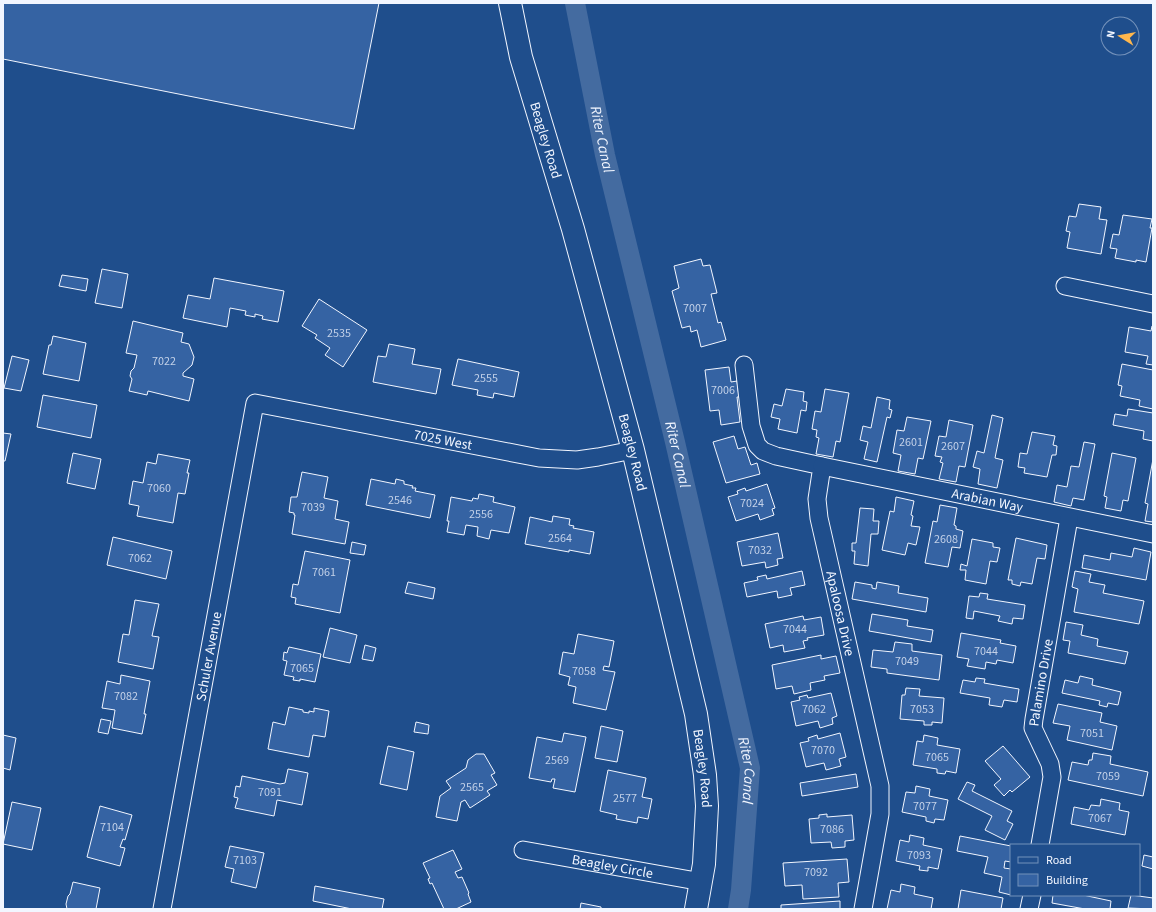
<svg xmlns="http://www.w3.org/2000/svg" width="1156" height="912" font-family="'Source Sans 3',sans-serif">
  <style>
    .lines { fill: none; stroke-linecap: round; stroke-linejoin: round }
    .canal { stroke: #446ba0; stroke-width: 20 }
    .building { fill: #3563a3; stroke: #f2f6ff }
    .street-casing { stroke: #f2f6ff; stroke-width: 19 }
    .secondary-casing { stroke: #f2f6ff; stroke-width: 24 }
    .street { stroke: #1f4e8c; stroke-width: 17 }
    .secondary { stroke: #1f4e8c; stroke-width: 22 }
    .labels { text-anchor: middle; stroke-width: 3; stroke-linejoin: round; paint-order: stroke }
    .number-label { font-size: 12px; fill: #c3d1e8 }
    .street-label { font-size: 14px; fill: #f2f6ff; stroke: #1f4e8c }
    .water-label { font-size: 15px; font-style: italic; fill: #f2f6ff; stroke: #1f4e8c }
  </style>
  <rect width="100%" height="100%" fill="#1f4e8c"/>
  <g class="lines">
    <path class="canal" id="s1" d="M575 3 605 155 675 442 750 768 741 890 738 909"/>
  </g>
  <path class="building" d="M3 3H379L354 129 3 59Z
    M1079 204 1101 207 1099 219 1107 220 1101 254 1067 248 1070 232 1066 231 1069 216 1076 217Z
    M1123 215 1152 219 1150 228H1152L1146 262 1136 260V262L1115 258 1117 249 1110 248 1113 234 1119 235Z
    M701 259 703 266 710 265 717 293 711 294 718 323 721 322 726 340 701 347 697 330 691 332 690 326 682 328 672 291 679 288 674 266Z
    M102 269 128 274 122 308 95 303Z
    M62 275 88 279 86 291 59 286Z
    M214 278 284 291 278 322 262 319 263 316 255 314V317L245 315 246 311 230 308 227 327 183 318 188 295 210 299Z
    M319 299 367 330 343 367 325 355 330 348 315 338 317 335 302 326Z
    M133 321 183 333 181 342 189 344 194 357 192 365 183 373V376L194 379 189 401 148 391 147 395 129 391 132 379 130 376 131 371 134 368 137 355 126 353Z
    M1152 326 1153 327V365L1146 364 1148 356 1125 352 1129 327 1151 331Z
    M53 336 86 343 79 381 43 374 49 345H51Z
    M389 344 415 349 412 364 441 369 436 394 373 382 378 356 386 357Z
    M12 356 29 360 21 391 4 388Z
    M458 359 519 372 514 397 494 393 493 398 477 395 478 390 452 385Z
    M1122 364 1153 370V409L1139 406 1140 400 1120 396 1122 386 1118 385Z
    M729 367 731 382 737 381 739 397H737L740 422 721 425 719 410 710 411 705 370Z
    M786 389 804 392 803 401 807 402 806 411 801 410 797 433 778 429 780 419 771 417 774 404 782 406Z
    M825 389 849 393 840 442 836 441 833 457 816 454 819 438 816 437 817 430 812 429 815 411 821 412Z
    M43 395 97 405 91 438 37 427Z
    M877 397 890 400 889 409 892 410 890 418 887 417 877 462 864 459 868 442 860 440 863 426 871 428Z
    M1128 409 1153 413V441L1143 439 1144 431 1113 425 1115 414 1127 416Z
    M992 415 1003 418 995 458 1003 460 997 488 978 484 980 469 973 467 977 451 984 453Z
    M907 417 931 421 923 459 918 458 915 474 898 471 901 455 893 453 897 430 904 431Z
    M949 420 973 425 965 467 959 466 956 482 939 479 943 463 940 462 942 457 935 456 939 436 946 437Z
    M1032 432 1055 436 1053 445 1057 446 1056 455H1052L1047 477 1024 473 1025 468 1018 467 1020 453 1027 454Z
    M3 433 11 434 5 461H3Z
    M734 436 738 449 745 447 751 465 757 463 760 474 726 483 713 442Z
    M1084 442 1095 444 1084 500 1073 498 1071 506 1054 502 1057 485 1067 487 1071 466 1079 467Z
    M73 453 101 459 95 489 67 483Z
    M1112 453 1136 458 1128 501 1123 500 1121 511 1105 508 1107 497 1104 496Z
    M158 454 190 460 187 473H189L185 494 178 493 173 523 137 516 139 506 129 504 133 481 143 483 147 462 156 464Z
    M1153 459V522L1145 521 1148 504 1145 503Z
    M302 472 328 477 324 498 338 501 335 519 349 522 345 544 292 534 295 515H294V513L289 512 291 497H297Z
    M371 479 395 484 396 479 404 481V484L413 486 412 488H416L415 491 435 495 430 518 366 505Z
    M767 484 775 508 772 509 774 515 760 520 758 514 736 521 728 497 738 494 737 491 745 488 746 491Z
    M479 494 494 497 493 502 515 507 509 533 491 530 489 539 477 536 478 527 466 525 464 535 447 532 449 521H447L451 497 472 501 473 498 478 499Z
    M896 497 914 501 911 515 913 516 911 526 920 527 916 545 908 543 905 555 882 550 890 511 894 512Z
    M940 505 957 508 954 525 956 526V529L963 531 960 548 952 547 948 567 925 563 933 521 937 522Z
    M860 508 874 509 873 521H879L878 534H871L868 566 854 564 855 551H852V543H856Z
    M553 516 570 519 569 525 574 526 573 528 594 532 590 554 569 550V552L525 544 530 517 552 522Z
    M778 533 783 558 777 559 778 565 766 568 765 562 742 566 737 542Z
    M113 537 172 551 166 579 107 565Z
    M1016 538 1047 545 1045 559 1037 558 1032 584 1021 582 1020 586 1012 584V580H1008Z
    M972 539 993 543V547L1000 548 997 562 990 561 986 584 965 580 966 570H960L961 564 967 566Z
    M352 542 366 545 364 555 350 553Z
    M1134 548 1151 552 1146 580 1082 568 1084 555 1110 560 1111 553 1132 557Z
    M305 551 350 560 340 613 295 604 296 598 291 597 293 584 298 585Z
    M802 571 805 585 790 588 792 595 778 598 777 591 747 597 744 583 758 580 757 577 766 575 767 579Z
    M1075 571 1091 574 1089 582 1105 585 1103 593 1144 601 1139 624 1074 612 1078 589 1072 587Z
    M408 582 435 588 433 599 405 593Z
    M855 582 872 585V588L876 589 877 582 899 586 898 593 928 598 926 612 852 599Z
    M980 593 988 594 987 599 1025 605 1023 619 1013 618 1012 624 998 621 1000 616 974 611 973 619 966 618 969 596 979 597Z
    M135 600 159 604 152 636 159 637 153 669 118 662 123 634 129 635Z
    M872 614 908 620 907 626 933 630 931 642 869 631Z
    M803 616 804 620 821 617 824 635 807 638 808 640 803 641 805 648 784 652 783 645 770 648 765 624Z
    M1066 622 1083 625 1081 635 1098 639 1097 646 1128 652 1125 664 1068 653 1070 641 1063 640Z
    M330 628 357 635 350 663 323 657Z
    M961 633 1001 640 1000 643 1016 646 1013 663 997 660 996 664 986 662 985 669 967 666 969 659 957 657Z
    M578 634 614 641 609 667 604 666 603 670 615 672 606 710 573 703 576 687 568 685 570 677 559 674 563 652 574 654Z
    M895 642 912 644V651L942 655 939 680 887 673V669L871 667 873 650 893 652Z
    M365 645 376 648 373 661 362 659Z
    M289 647 321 654 315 682 300 679V681L293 680 294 677 284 675 287 661 283 660 284 652 287 653Z
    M821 655V659L836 656 840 673 824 676 825 680 810 683 811 690 794 694 792 686 776 689 772 665Z
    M121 675 150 681 144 714H146L142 734 112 728 115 710 102 708 107 681 120 684Z
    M1080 676 1093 679 1092 685 1121 692 1118 705 1108 703 1107 707 1099 705 1100 701 1062 693 1065 680 1078 683Z
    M976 678 985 679 984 683 1019 689 1017 702 1004 700 1002 707 989 705 990 698 960 693 963 680 975 682Z
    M906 688 920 689 919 696 944 698 942 723 932 722V725H924V721L900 719 902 695H905Z
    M831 693 837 716 832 718 833 724 820 728 818 721 796 726 791 702 800 700 799 697 807 695 808 698Z
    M1058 704 1102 713 1100 722 1117 726 1112 750 1067 740 1070 726 1053 723Z
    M289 707 303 710V712L309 713V711L314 712V708L329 711 325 737 313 735 309 757 268 749 273 722 285 725Z
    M101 719 111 721 108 734 98 732Z
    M416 722 429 725 428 734 414 732Z
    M601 726 623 731 617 762 595 758Z
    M564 733 586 737 575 792 553 788 555 779H552L551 782 529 778 537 737 562 742Z
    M840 733 846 757 839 759 841 766 826 770 824 763 806 767 800 743 809 741 808 738 817 735 818 739Z
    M3 735 16 738 10 770 3 768Z
    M924 735 938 738 937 745 960 749 956 773 946 771 945 774 937 773V769L913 765 917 741 923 742Z
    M388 746 414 752 407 790 380 784Z
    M1003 746 1030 777 1012 792 1010 790 1004 796 994 785 1001 779 985 761Z
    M1093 753 1111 756 1110 764 1148 772 1143 796 1068 780 1072 762 1088 765 1089 760H1092Z
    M476 754H484L495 773 491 775 497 785 487 791 490 795 470 808 465 800 461 802 457 821 436 817 440 796 451 788 446 781 466 768 468 760Z
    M288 769 308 773 302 805 277 800 274 816 235 808 238 798 234 797 236 786 240 787 242 776 280 784 285 783Z
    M608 770 646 778 642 797 652 799 648 819 638 817 637 823 616 819 617 815 600 811Z
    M856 774 858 787 802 796 800 783Z
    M967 782 975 785 972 791 1012 811 1007 821 1013 824 1005 840 985 830 992 816 958 799Z
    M916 786 930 789 929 796 948 800 944 820 935 819 934 823 926 821V817L902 812 906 792 915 793Z
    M1101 799 1120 803 1119 810 1129 812 1125 835 1071 824 1074 807 1089 810 1091 805 1100 806Z
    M12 802 41 808 32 850 3 844Z
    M100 806 132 815 125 840 123 839 120 847 125 848 120 866 87 857Z
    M827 814V817L852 815 854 840 845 841V847L832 848 831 842 811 843 809 819 819 818V815Z
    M910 835 924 838 923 845 942 849 938 869 928 867V871L919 870 920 866 896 861 900 840 909 842Z
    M960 836 1011 846V862L1005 861 1004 868 1011 869V895L999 892 1002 877 984 873 988 857 957 851Z
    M230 846 264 853 256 888 231 882 234 869 225 867Z
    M453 850 462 869 455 872 458 878 462 877 469 893 468 894 471 902 456 909H444L432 883 430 884 428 879 430 878 423 863Z
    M1144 855 1153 857V869L1142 866Z
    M847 859 849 882 838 883 839 897 803 899 802 885 785 886 783 863Z
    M73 882 100 888 96 909H67L66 904 68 896 70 894Z
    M901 884 915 887 914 894 933 898 931 909H887L891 890 900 892Z
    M315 886 384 899 382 909H352L313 901Z
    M961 890 1003 898 1001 909H958Z
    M1053 895H1083L1111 901 1110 909H1085L1052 903Z
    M1131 895 1153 898V909L1128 908Z
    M840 901V909H781V905Z
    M581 903 601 907V909H580Z"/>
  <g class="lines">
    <defs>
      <g id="street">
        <path d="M1065 286 1153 304"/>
        <path id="s2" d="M744 365 751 426 757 445 763 451 776 456 822 466 817 499 819 518 880 786V814L863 909"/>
        <path id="s3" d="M822 466 1153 534"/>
        <path id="s4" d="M1040 845 1052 777 1050 764 1033 728 1034 719 1069 518"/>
        <path id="s5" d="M523 850 702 882"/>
        <path id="s6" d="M162 909 255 403 539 458 577 460 598 457 633 450"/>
        <path d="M1029 909 1032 895"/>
      </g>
      <g id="secondary">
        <path id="s7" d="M510 3 521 57 573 229 633 450 696 714 705 775 707 806 704 864 696 909"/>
      </g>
    </defs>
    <use href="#street" class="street-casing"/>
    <use href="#secondary" class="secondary-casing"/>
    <use href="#street" class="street"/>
    <use href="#secondary" class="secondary"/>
  </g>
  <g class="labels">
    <g class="number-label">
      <text x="695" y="312">7007</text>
      <text x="339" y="337">2535</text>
      <text x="164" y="365">7022</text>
      <text x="486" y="382">2555</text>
      <text x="723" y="394">7006</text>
      <text x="911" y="446">2601</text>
      <text x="953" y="450">2607</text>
      <text x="159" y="492">7060</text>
      <text x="400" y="504">2546</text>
      <text x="752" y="507">7024</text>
      <text x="313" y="511">7039</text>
      <text x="481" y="518">2556</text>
      <text x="560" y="542">2564</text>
      <text x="946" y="543">2608</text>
      <text x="760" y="554">7032</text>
      <text x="140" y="562">7062</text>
      <text x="324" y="576">7061</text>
      <text x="795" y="633">7044</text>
      <text x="986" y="655">7044</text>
      <text x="907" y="665">7049</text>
      <text x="302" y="672">7065</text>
      <text x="584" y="675">7058</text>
      <text x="126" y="700">7082</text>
      <text x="814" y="713">7062</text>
      <text x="922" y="713">7053</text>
      <text x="1092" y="737">7051</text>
      <text x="823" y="754">7070</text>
      <text x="937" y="761">7065</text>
      <text x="557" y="764">2569</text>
      <text x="1108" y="780">7059</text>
      <text x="472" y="791">2565</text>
      <text x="270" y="796">7091</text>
      <text x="625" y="802">2577</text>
      <text x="925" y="810">7077</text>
      <text x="1100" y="822">7067</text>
      <text x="112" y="831">7104</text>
      <text x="832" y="833">7086</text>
      <text x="919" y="859">7093</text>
      <text x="245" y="864">7103</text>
      <text x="816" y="876">7092</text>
    </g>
    <g class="street-label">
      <text dy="5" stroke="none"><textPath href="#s7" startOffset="142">Beagley Road</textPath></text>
      <text dy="5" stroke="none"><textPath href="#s6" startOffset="706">7025 West</textPath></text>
      <text dy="5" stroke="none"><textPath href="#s7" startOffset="466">Beagley Road</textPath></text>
      <text dy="5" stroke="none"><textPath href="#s3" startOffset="169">Arabian Way</textPath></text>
      <text dy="5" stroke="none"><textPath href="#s2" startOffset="301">Apaloosa Drive</textPath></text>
      <text dy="5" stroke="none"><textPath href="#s6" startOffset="257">Schuler Avenue</textPath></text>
      <text dy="5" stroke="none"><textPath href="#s4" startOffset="168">Palamino Drive</textPath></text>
      <text dy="5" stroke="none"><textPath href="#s7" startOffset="790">Beagley Road</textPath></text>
      <text dy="5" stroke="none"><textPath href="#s5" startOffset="91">Beagley Circle</textPath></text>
    </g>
    <g class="water-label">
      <text dy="5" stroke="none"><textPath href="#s1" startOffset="139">Riter Canal</textPath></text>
      <text dy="5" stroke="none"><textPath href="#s1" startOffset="463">Riter Canal</textPath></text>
      <text dy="5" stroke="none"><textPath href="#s1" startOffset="787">Riter Canal</textPath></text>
    </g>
  </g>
  <rect width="1156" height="912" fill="none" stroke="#f2f6ff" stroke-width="8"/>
  <rect x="1010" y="844" width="130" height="52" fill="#1f4e8c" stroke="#7391ba"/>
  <rect x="1018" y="857" width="20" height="6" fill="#1f4e8c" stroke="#7391ba"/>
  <text x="1046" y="864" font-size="12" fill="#f2f6ff">Road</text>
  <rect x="1018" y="874" width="20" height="12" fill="#3563a3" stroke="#7391ba"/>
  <text x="1046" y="884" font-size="12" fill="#f2f6ff">Building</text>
  <g transform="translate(1120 36) rotate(281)"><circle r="19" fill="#1f4e8c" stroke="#7391ba"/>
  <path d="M0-3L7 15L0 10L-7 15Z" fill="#ffb74d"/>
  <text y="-6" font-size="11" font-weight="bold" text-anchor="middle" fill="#f2f6ff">N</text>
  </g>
</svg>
